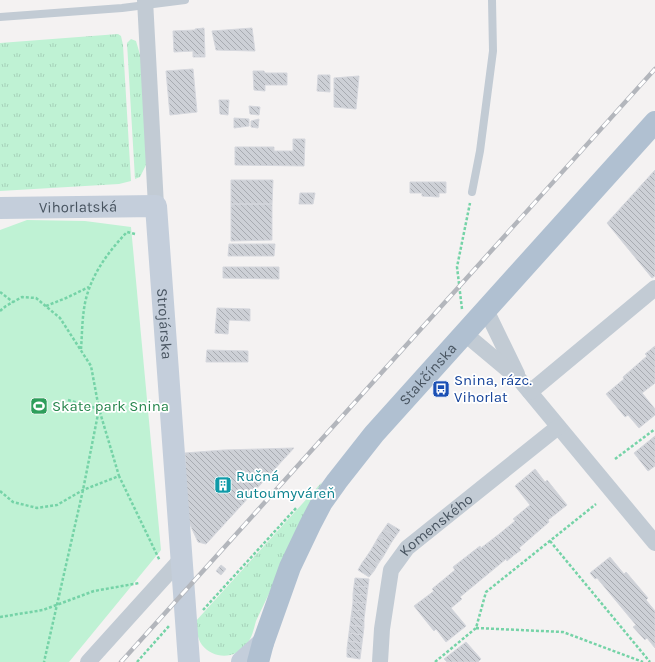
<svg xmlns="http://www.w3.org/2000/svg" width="655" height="662" font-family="Karla,sans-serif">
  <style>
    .grass { fill: url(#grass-tufts) }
    .park { fill: #bff2d4 }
    .building { fill: url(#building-back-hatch); stroke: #d5d7dd }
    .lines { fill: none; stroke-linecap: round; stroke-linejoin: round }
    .path { stroke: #75d3a7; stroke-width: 2.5; stroke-dasharray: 3 2; stroke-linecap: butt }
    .service { stroke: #c2cbd4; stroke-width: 8 }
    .minor { stroke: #c2cbd4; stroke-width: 16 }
    .secondary { stroke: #c4cedb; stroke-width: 22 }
    .primary { stroke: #b0c0d1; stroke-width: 22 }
    .rail-casing { stroke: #b3b6bc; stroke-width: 4.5 }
    .rail { stroke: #fff; stroke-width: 3; stroke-dasharray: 9; stroke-linecap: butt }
    .labels { text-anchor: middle; stroke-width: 3.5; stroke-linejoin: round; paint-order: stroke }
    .street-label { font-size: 15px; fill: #485460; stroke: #fff }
    .transit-label { font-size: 15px; fill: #164399; stroke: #fff; text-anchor: start }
    .leisure-label { font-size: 15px; fill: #27864d; stroke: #fff; text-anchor: start }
    .culture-label { font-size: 15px; fill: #0d838f; stroke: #fff; text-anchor: start }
  </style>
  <defs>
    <pattern id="grass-tufts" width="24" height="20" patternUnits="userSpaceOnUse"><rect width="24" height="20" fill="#bff2d4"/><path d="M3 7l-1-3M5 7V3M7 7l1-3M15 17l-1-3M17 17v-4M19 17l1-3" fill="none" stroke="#a6d1b9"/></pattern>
    <pattern id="building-back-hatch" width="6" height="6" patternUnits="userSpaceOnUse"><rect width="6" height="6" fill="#cdd0d6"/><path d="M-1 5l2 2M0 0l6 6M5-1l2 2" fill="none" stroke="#a8abb1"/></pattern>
  </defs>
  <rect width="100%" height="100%" fill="#f4f2f2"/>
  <path class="grass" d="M118 34 121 36 123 45 131 181 119 184 0 191V43Z
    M131 39 136 41 141 58 147 163 140 177 135 179 127 43Z
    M322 482 256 621C254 628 252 638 247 644 236 659 214 660 202 645 197 638 197 630 195 622Z"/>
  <path class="park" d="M27 220 85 221 131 227 161 550 69 662H0V230Z"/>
  <path class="building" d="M204 28 205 55H193V51L174 52 173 31 195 30V29Z
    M252 28 255 51 216 50 212 31Z
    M193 55H205V57H193Z
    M193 69 197 112 170 115 166 71Z
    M253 71H264L265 73H287V85H265V91L254 90Z
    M318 75H330V92L317 91Z
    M359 76 356 109 334 107V78Z
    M219 100H229L228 115 220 114Z
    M249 106 260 107 259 115 250 114Z
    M234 118 249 119V126L234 128Z
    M259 119 258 128 251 127V121Z
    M293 139H305L304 166 235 165V147H274V151H293Z
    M655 170V276L652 278 607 223Z
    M231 180H273L272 204H231Z
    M410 182H446V193H439V197L422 196V193H410Z
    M300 193H315L313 204H299Z
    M231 204H272V240L231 241Z
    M229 244H275L274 256H228Z
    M223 267H279V279L223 278Z
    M217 308 250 309V321L229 320 228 334 215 333Z
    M655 346V383L642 393 655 409V415L639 428 628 415 625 417 606 394 624 379 623 377 647 356 645 354Z
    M207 350 248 351V362H206Z
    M655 436V466L648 471 634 453Z
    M294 448 206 544 198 542 187 518 185 453 224 450Z
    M535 469 545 482 547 480 567 505 548 520 549 522 519 548 521 550 514 555 498 535 515 521 513 519 530 505 515 486Z
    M388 523 400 530 395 537 384 529Z
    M384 529 395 537 391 543 379 536Z
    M498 535 514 555 507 561 506 559 460 597 462 599 451 608 466 626 446 642 436 629 434 631 414 606 434 591 432 589 455 570 453 567 480 546 481 548Z
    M379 536 391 543 387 550 375 543Z
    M375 543 387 550 383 557 371 550Z
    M371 550 383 557 378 564 367 556Z
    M367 556 378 564 374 571 362 563Z
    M610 557 624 574 626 572 648 598 646 600 655 611V648L647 638 645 640 633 627 636 625 597 578 595 579 590 573Z
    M362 563 374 571 369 577 358 570Z
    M221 565 226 569 221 575 216 571Z
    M355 578 369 579 368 587 354 586Z
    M354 586 368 587 367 595 353 594Z
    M353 594 367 595 366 603 353 602Z
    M353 602 366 603 365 611 352 610Z
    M352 610 365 611 364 619 351 617Z
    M351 617 364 619V627L350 625Z
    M350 625 364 627 363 635 349 633Z
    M349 633 363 635 362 643 348 641Z
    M348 641 362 643 361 651 347 649Z
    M466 642 481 659 478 662H447L444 659Z
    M347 649 361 651 360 659 347 657Z"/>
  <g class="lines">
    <path class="path" d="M0 292 13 302
      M46 306 66 298 89 287
      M462 309 457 267 470 203
      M0 311 6 306 22 297 36 298 60 318 91 366 99 409 83 490 44 662
      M81 349C82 336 82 322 84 309 88 279 107 253 127 232L135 234
      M68 400 99 409 119 476
      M615 459 655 429
      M0 491 13 502 37 508 57 505 83 490 119 476 160 561
      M550 541 650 662
      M203 610 297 507
      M0 617 43 610 94 591 139 583
      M476 628 563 632 643 662
      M137 662 169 626
      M435 662 476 628 486 592 596 504"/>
    <path class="service" d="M0 17 122 8 185 0
      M472 192 480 151 493 51 492 0"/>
    <g class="minor">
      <path d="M145 0 156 206"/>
      <path d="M486 310 517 374"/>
      <path d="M464 333 519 379 655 543"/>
      <path d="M530 392 655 288"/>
      <path d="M88 662 182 558"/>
      <path id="s1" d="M380 662 382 629 391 570 407 548 558 427"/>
    </g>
    <g class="secondary">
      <path id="s2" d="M0 208 156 206 189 662"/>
      <path d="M242 662 263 643"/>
    </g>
    <path class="primary" id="s3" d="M258 662 263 643 290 567 310 525 322 502 337 481 374 434 655 122"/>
    <defs>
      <path id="rail" d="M121 662 655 69"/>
    </defs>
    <use href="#rail" class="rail-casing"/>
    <use href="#rail" class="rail"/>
  </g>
  <defs>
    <symbol id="bus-square" viewBox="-11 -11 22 22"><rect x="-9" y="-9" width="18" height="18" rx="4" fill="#1a4fb4" stroke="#fff"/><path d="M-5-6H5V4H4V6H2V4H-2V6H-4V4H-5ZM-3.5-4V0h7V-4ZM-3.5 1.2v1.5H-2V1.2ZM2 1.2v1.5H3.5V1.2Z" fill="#fff"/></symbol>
    <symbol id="stadium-square" viewBox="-11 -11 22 22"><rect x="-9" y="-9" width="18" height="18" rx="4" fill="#2e9e5b" stroke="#fff"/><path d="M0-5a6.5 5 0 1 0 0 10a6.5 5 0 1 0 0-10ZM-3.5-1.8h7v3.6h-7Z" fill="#fff"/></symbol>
    <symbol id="building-square" viewBox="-11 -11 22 22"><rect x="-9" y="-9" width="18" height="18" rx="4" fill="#0f9aa8" stroke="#fff"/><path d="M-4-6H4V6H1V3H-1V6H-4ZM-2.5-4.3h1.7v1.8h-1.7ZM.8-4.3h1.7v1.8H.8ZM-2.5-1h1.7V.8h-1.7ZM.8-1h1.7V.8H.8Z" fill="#fff"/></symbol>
  </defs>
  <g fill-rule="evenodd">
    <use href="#bus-square" x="431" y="379" width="20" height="20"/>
    <use href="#stadium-square" x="29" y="396" width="20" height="20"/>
    <use href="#building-square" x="213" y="475" width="20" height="20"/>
  </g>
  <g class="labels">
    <g class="street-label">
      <text dy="5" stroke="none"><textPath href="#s2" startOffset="78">Vihorlatská</textPath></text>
      <text dy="5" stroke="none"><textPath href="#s2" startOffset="274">Strojárska</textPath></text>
      <text dy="5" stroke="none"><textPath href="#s3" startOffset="339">Stakčínska</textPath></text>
      <text dy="5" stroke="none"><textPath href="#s1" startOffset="157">Komenského</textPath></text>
    </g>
    <g class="transit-label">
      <text x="454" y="385">Snina, rázc.<tspan x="454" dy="17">Vihorlat</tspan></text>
    </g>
    <g class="leisure-label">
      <text x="52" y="411">Skate park Snina</text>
    </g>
    <g class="culture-label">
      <text x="236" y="481">Ručná<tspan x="236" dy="17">autoumyváreň</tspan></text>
    </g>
  </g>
</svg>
